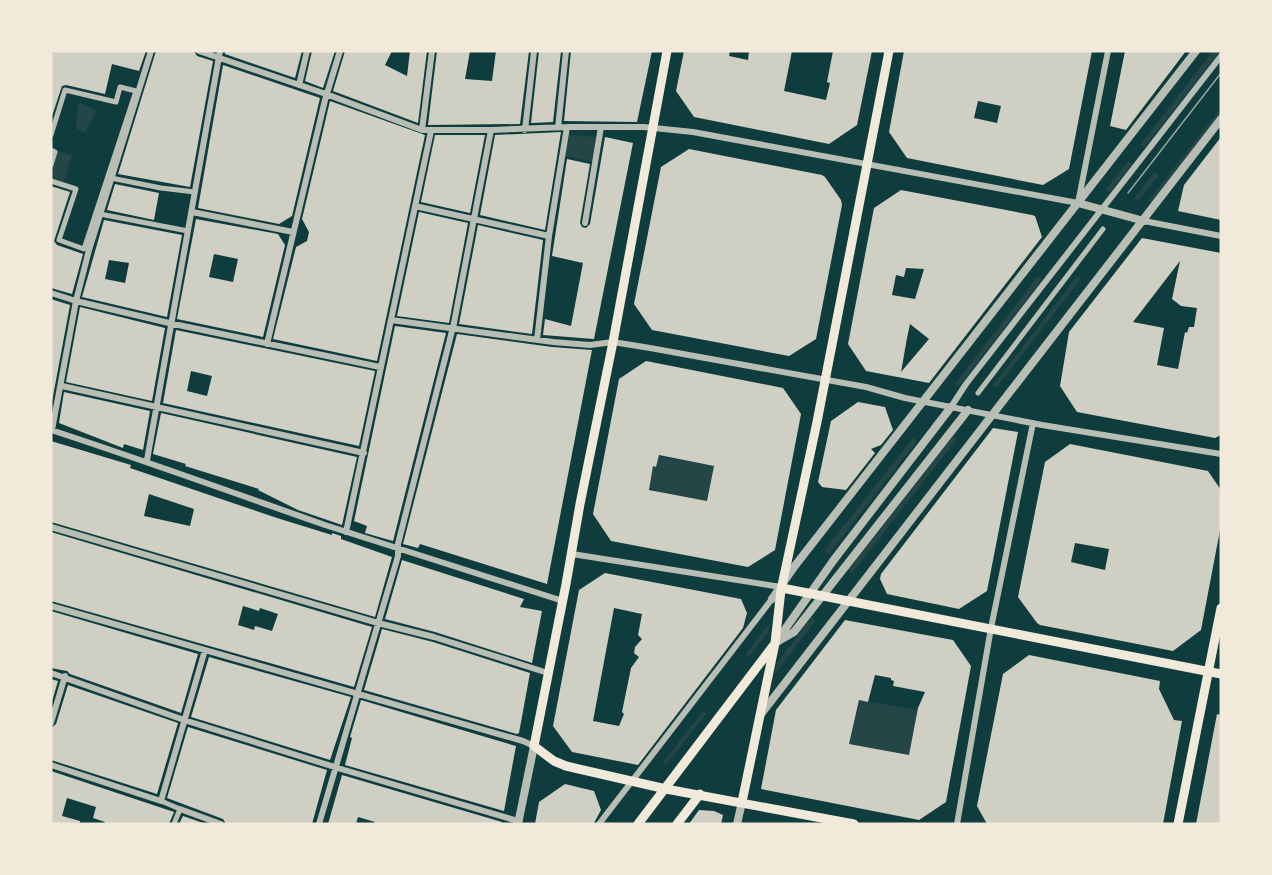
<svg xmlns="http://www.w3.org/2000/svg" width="1272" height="875" font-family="'Golos Text',sans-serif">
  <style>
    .green { fill: #244646 }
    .building { fill: #cfcfc3; fill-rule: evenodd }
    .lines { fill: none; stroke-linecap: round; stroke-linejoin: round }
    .pedestrian { stroke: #b8beb3; stroke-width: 5 }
    .minor { stroke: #b8beb3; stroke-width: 6 }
    .tertiary { stroke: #b8beb3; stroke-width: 8 }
    .secondary { stroke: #f1e9da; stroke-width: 9 }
    .tram { stroke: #97a49c; stroke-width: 1.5 }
  </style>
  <rect width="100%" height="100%" fill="#0f3d3e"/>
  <path class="green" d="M1213 51H1220L1144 148 1140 145Z
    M80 102 96 111 85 133 76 128 78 104Z
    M1221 108V114L1152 203 1148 201Z
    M569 135 597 137 593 162 565 156Z
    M57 151 72 155 63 184 51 180V168Z
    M1128 161 1132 164 1110 192 1105 190Z
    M1154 172 1159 175 1139 200 1134 199Z
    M1038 276 1042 280 960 385H954Z
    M1077 276 1081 279 997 387 993 385Z
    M953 436 957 439 852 573 848 570Z
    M913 438 917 441 829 554 824 551Z
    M659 456 714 466 707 501 660 492 650 488 653 466 656 467Z
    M812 617 816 620 775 674 777 663Z
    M770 625 768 633 749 657 746 654 765 628Z
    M859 700 918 710 896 816 887 814 898 753 849 744Z
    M703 711 706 714 666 765 663 762Z"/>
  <path class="building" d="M51 51H146L139 71 112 64 105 94 66 85 62 86 51 119Z
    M156 51H194L197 56 213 61 190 187 118 174Z
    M225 51H302L295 78 225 54Z
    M312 51H335L323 88 305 81Z
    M345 51H392L385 65 407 76 410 51H427L418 123 333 91Z
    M437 51H470L465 79 492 81 496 51H529L520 124 428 125Z
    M539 51H561L553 122 531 123Z
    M571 51H652L637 122 564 121Z
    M684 51H730L729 56 748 60 749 51H792L784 91 826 100 830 83 827 82 833 51H872L857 125 829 144 694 117 676 91Z
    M904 51H1092L1069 169 1043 185 907 158 889 132ZM978 101 1001 106 997 123 974 118Z
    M1125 51H1186L1126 130 1110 126Z
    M223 65 320 98 292 216 279 224 198 208Z
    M330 101 425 135 377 361 273 339 296 247 307 241 309 232 302 219Z
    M561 132 545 230 480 215 495 135Z
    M435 135H485L470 213 421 202Z
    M605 137 633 143 594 339 543 335 545 319 571 326 583 263 552 256 567 159 590 164 580 223 582 227 586 228 590 224Z
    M1221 137V220L1178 211 1184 185Z
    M689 149 822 175 825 177 841 200 842 205 816 339 789 356 652 330 634 304 661 167Z
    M115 184 159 193 154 220 107 210Z
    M51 186 70 192 54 241 57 245 83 254 72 294 51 288Z
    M901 190 1032 215 1035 216 1042 237 929 383 866 371 848 344 874 208ZM906 268 924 269 915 299 892 295 896 275 904 277ZM910 324 929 339 901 372 907 338Z
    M419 212 468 223 449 323 397 316Z
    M196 219 278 234 285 245 263 337 177 319ZM214 254 238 259 233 282 209 277Z
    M104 220 182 235 167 317 82 297ZM109 260 129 263 125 283 105 279Z
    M478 225 543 240 532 334 459 324Z
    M1142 238 1221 253V435L1215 438 1077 412 1060 386 1069 332ZM1180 261 1172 299 1181 306 1197 308 1194 327H1189L1187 333 1185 332 1178 369 1157 365 1164 328 1133 322Z
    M51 299 70 305 51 407Z
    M80 307 165 328 152 401 66 382Z
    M395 326 446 333 393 541 365 533 367 526 354 521Z
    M176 330 375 371 359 446 163 403ZM191 371 212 376 207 396 187 391Z
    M457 334 552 347 592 350 547 584 420 544 418 548 403 544Z
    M646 361 783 388 801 414 775 550 748 567 611 541 593 514 619 379ZM659 455 714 466 707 501 649 490 653 466 656 467Z
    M64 392 150 411 143 450 124 444 123 448 59 423Z
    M858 402 885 407 893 430 881 445 871 449 875 453 846 490 822 487 818 482 831 421Z
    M161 413 357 457 342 525 298 510 258 490 259 489 185 466 186 464 153 454Z
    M993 428 1018 432 987 591 959 609 887 594 880 579 881 574Z
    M51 441 131 465 130 468 277 518 332 535V533L341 536V539L392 557 375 617 51 522ZM149 494 194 509 190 526 144 516Z
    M1070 444 1208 471 1221 490V525L1201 630 1173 651 1040 625 1037 623 1018 597 1045 462ZM1075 543 1109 549 1105 570 1071 562Z
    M51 532 372 627 354 687 51 601ZM243 606 259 611 260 608 278 614 272 631 255 626 254 630 238 625Z
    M402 560 524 599 520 607 542 611 532 663 435 632 385 619Z
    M605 573 741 599 747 613 743 628 638 765 572 752 553 726 579 590ZM614 608 642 614 638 635 642 639 635 647 634 653 639 657 631 668 622 712 624 714 619 726 593 721Z
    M51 611 198 654 181 713 70 674 67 671 51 668Z
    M845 620 953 640 971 666 946 802 919 820 761 789 776 710ZM875 675 891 678V680L894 681 893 686 925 692 918 708 909 755 849 744 859 700 868 702Z
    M382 629 433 642 530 673 519 733 517 734 364 690Z
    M1029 655 1160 681 1159 689 1174 720 1182 721 1163 824H987L977 806 1003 674Z
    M209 657 351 697 330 760 191 717Z
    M51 679 58 681 51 705Z
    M68 685 178 723 157 794 51 760V728L56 724Z
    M361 700 516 746 504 811 345 765 352 738 350 737Z
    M1217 714 1221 715V824H1196Z
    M188 727 327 770 312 824H226L223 819 167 798Z
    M51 771 174 812 169 824H104L105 822 93 818 96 807 67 798 62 816 80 821V824H51Z
    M342 775 502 822 501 824H374L375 822 358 817 356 824H328Z
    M565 784 594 791 601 810 594 823 535 824 539 802Z
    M699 810 714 811 723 815 721 824H689Z
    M183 816 206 824H179Z"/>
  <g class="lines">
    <path class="pedestrian" d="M51 135 65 90 116 102 120 87 136 91 84 249 59 240 76 189 51 181
      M51 150 55 152 51 165
      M111 178 161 188 195 192
      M100 214 188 231
      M978 393 1103 229
      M161 801 180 809 174 824"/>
    <path class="minor" d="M199 51 326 94 422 130H491L567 127H644L693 132 1078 203 1108 51
      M299 85 307 51
      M558 128 566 51
      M422 130 432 51
      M525 130 534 51
      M415 206 549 236
      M192 212 293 232
      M1144 221 1221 236
      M585 223 601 127
      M51 293 76 301 169 323 380 367
      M391 320 553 342 590 345 613 342 650 348 866 387 905 398 1042 425 1221 454
      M537 340 549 236 567 127
      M267 344 325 100 340 51
      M62 386 364 453
      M951 407 966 384 1221 56
      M51 430C143 460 234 493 325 525 404 551 484 575 563 601
      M52 430 76 301 89 250 151 51
      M147 460 220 51
      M51 527 378 623 434 637 548 673
      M346 532 431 131
      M572 554 781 587
      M51 606 523 741 534 746
      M51 673 184 720 341 769 518 821
      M51 723 65 676
      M51 765 161 801 205 650
      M180 809 221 824
      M319 824 398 556V544L454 323 491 130
      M599 824 772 599
      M957 824 991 628 1033 423"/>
    <path class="tertiary" d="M1078 203 1144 221
      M772 599 794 567 1196 51
      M776 642 833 561 951 407
      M775 643 794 632 968 410
      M761 714 1221 119
      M518 824 534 746
      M737 824 742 802"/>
    <path class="secondary" d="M667 51 613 342 580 504 566 584 534 746 554 761 566 766 666 789 854 824
      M782 588 1221 674
      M742 802 775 643 781 590 817 422 889 51
      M638 824 773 646
      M677 824 700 794
      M1178 824 1221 608"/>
    <path class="tram" d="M1128 193 1221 73"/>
  </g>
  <rect width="1272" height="875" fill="none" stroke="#f1e9da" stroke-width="105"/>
</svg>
